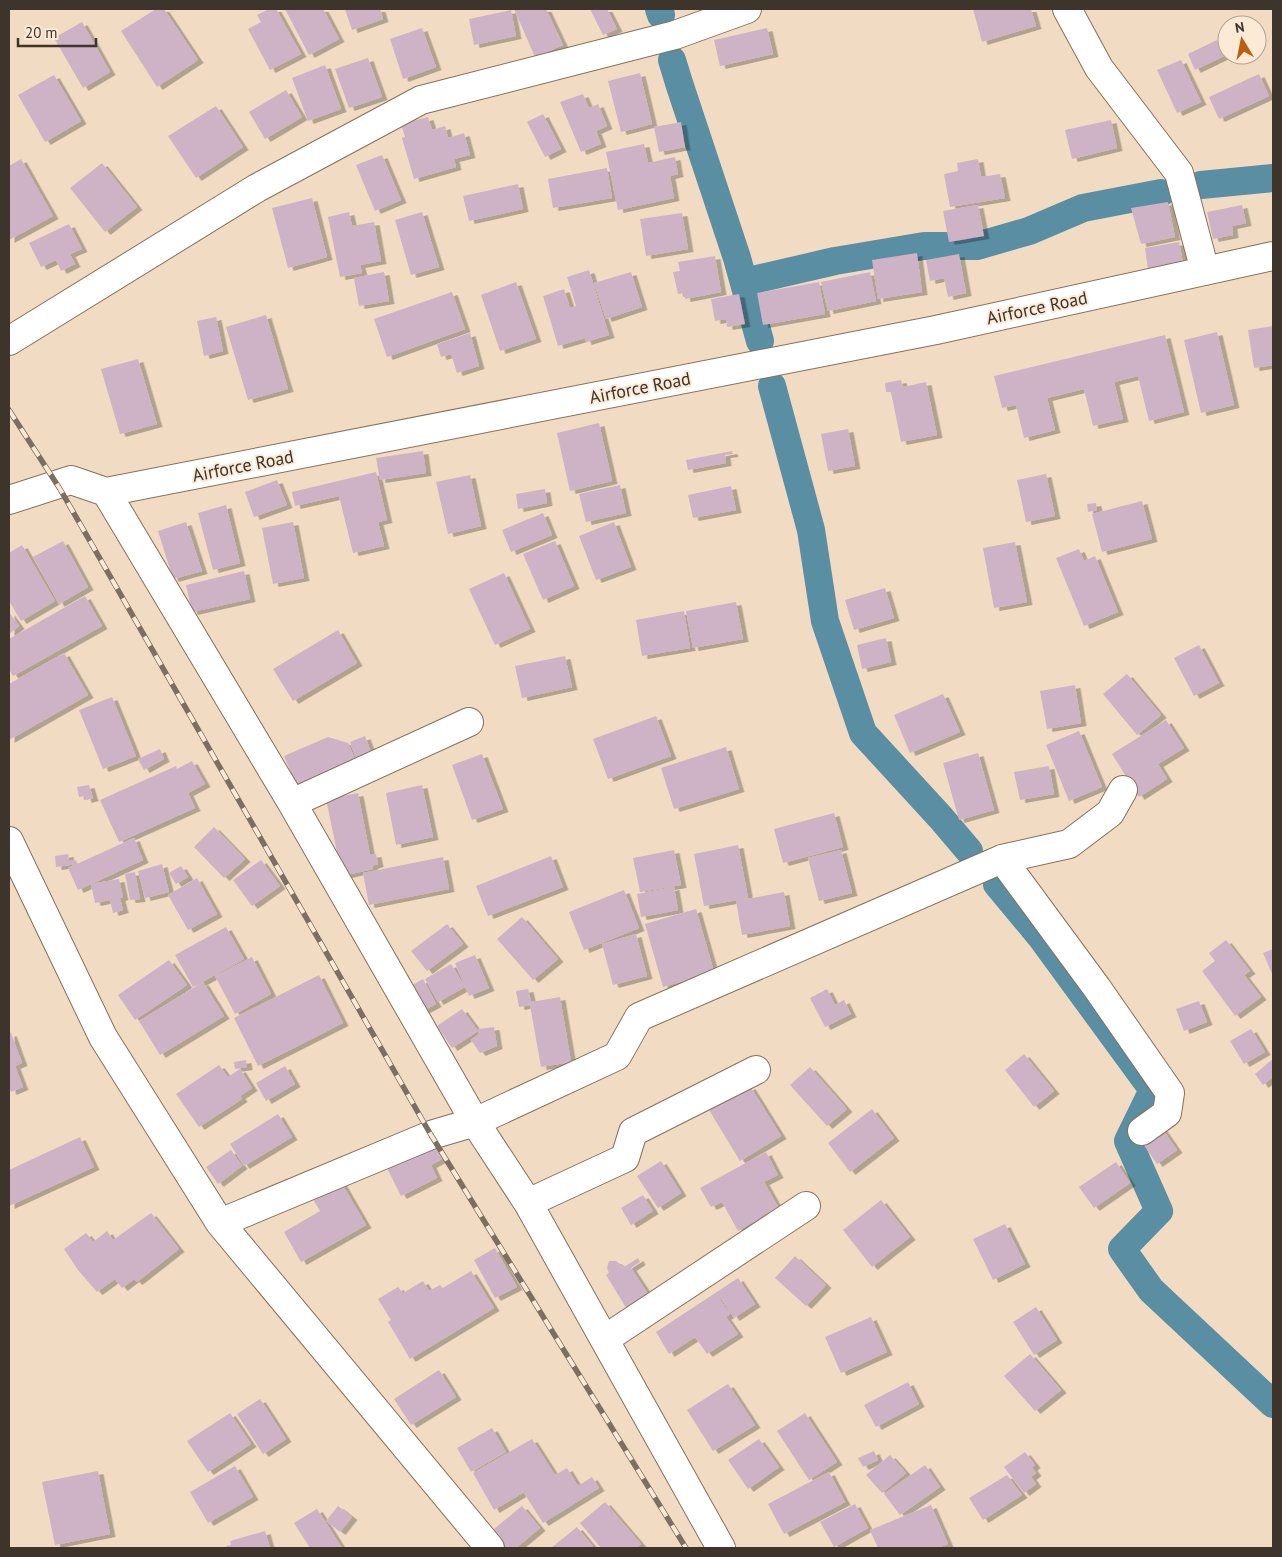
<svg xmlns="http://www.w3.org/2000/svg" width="1282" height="1557" font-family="'PT Sans',sans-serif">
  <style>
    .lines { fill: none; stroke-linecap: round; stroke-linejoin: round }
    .canal { stroke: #5a8ea2; stroke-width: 28 }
    .building { fill: #ceb3c6; filter: url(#shadow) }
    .minor-casing { stroke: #85715c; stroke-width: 30 }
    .minor { stroke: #fff; stroke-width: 28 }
    .rail-casing { stroke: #7c6e60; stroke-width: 5.5 }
    .rail { stroke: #fce9d6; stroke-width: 4; stroke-dasharray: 11; stroke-linecap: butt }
    .labels { text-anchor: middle; stroke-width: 4; stroke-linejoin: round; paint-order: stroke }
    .street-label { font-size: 18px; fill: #3d342b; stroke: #fce9d6 }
  </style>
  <defs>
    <filter id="shadow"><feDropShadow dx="5.5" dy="3" stdDeviation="0" flood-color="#0004"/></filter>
  </defs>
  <rect width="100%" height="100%" fill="#f2dbc3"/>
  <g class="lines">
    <path class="canal" d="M659 9 661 15
      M672 60 679 83 737 258 760 341
      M1201 185 1273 178
      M744 282 835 261 924 246H977L1029 231 1083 208 1161 193
      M772 386 811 530 825 621 863 733 941 818 969 851
      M997 884 1041 937 1153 1090 1128 1141 1159 1211 1122 1249 1151 1290 1273 1404"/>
  </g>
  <path class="building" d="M156 9H164L198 60 157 87 121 31Z
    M269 9H276L301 54 270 70 248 29 261 22 257 15Z
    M285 9H323L339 39 309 55Z
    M345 9H380L383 19 352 30Z
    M514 9H546L563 45 535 57Z
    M590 9H607L617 29 603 35Z
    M973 9H1031L1036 26 982 42Z
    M511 10 516 36 474 45 469 19Z
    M82 22 110 72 83 88 54 38Z
    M422 28 436 67 403 79 390 39Z
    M767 28 773 54 720 66 714 40Z
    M1217 40 1224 56 1195 70 1188 54Z
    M368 58 382 97 349 108 335 69Z
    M1181 60 1201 102 1177 113 1157 70Z
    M325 65 341 109 308 121 292 78Z
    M640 73 652 124 621 132 608 81Z
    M1259 74 1269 96 1219 119 1209 97Z
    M54 75 81 121 45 142 18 95Z
    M286 90 302 117 265 139 249 112Z
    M583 94 589 108 598 104 607 126 596 131 601 144 581 152 560 102Z
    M216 106 243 147 196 178 168 136Z
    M543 114 561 149 545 157 527 122Z
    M428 117 432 130 445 126 448 138 464 133 470 155 454 159 456 167 414 179 402 138 405 137 401 124Z
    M1111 120 1117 148 1072 159 1065 130Z
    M681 122 685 147 659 152 654 127Z
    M644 144 648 163 675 157 678 174 670 176 674 198 618 210 606 152Z
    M382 155 401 200 375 211 356 165Z
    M21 159 53 216 9 240V166Z
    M978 159 981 177 1000 174 1005 198 950 207 944 174 958 171 957 163Z
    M102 163 137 207 105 232 70 188Z
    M607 168 612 198 553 208 548 179Z
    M518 184 523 209 469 221 463 196Z
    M312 198 327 257 288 268 272 208Z
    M1168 202 1175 237 1141 244 1131 208Z
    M978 205 984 236 949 242 943 211Z
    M1242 205 1246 223 1232 226 1233 235 1213 239 1207 212Z
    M349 212 352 226 374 222 381 261 360 265 362 273 340 277 328 217Z
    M422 212 439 267 411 275 395 220Z
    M682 213 688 249 646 256 640 219Z
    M69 224 82 249 70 254 75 264 61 271 56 260 41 267 29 243Z
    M1179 242 1183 263 1148 269 1145 248Z
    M917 253 922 292 878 299 872 260Z
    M959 254 966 293 948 297 944 278 930 281 926 260Z
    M715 256 721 292 685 299 684 293 678 294 673 272 680 271 678 262Z
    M589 270 609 335 586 342 585 338 558 346 543 296 564 289 570 308 576 306 567 277Z
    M384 272 389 301 359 306 354 278Z
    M631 272 642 307 606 319 594 283Z
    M870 272 876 301 828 311 821 282Z
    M516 282 536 339 500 351 481 295Z
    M819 282 825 314 763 325 757 293Z
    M452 292 465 329 387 357 374 319Z
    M739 294 745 324 727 327 726 319 715 321 711 299Z
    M266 315 288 389 248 400 226 327Z
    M216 317 223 351 204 356 197 321Z
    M1273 326V365L1254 368 1248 330Z
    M1217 332 1234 405 1201 413 1184 340Z
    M470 333 479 366 457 373 451 354 441 357 437 344Z
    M1165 335 1184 412 1149 421 1138 376 1114 382 1123 419 1093 426 1084 389 1047 398 1055 430 1024 438 1016 405 1002 408 994 376Z
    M138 359 157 424 120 434 101 369Z
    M901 380 903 387 926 382 937 435 901 442 891 392H886L885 383Z
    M599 423 612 481 570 491 557 433Z
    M848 429 855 466 828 471 821 434Z
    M423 451 426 473 380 480 376 458Z
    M732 451 733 454 725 455 726 463 688 470 686 460Z
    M376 472 387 520 378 522 384 546 353 553 339 496 295 506 292 492Z
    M1046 474 1055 516 1026 522 1017 480Z
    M470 475 481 526 448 534 436 482Z
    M277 480 287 505 254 517 245 492Z
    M620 485 626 513 586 522 579 494Z
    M731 486 736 510 693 518 688 495Z
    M545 489 547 503 518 509 516 494Z
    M1142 501 1152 539 1102 552 1092 514Z
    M1096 503 1097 510 1088 512 1087 504Z
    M226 505 240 563 213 570 198 513Z
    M543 513 552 535 511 552 502 530Z
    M186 522 202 571 173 579 158 531Z
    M293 522 304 578 273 584 262 528Z
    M614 522 631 567 596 580 579 536Z
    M63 541 88 587 59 604 33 557Z
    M555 541 574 586 543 600 523 554Z
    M1015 542 1027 602 994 608 983 548Z
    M22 545 55 601 21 621 9 601V553Z
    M1079 549 1084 561 1095 556 1118 612 1084 626 1056 558Z
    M244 571 250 599 192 612 186 585Z
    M504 573 530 629 495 645 469 589Z
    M885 588 894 618 854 630 845 600Z
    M85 596 102 626 13 676 9 669V639Z
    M736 602 743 639 693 648 686 611Z
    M684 611 690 648 642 656 636 620Z
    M9 612 19 626 9 634Z
    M338 630 357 663 293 701 273 669Z
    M886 638 891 662 862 669 857 645Z
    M1199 645 1219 683 1194 696 1174 658Z
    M64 653 88 695 9 740V684Z
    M565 656 572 687 522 698 515 666Z
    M1127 674 1161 715 1137 735 1103 694Z
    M1075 685 1081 723 1047 729 1040 691Z
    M943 694 960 732 910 753 894 715Z
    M112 697 136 756 103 769 79 710Z
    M656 716 671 756 608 779 593 739Z
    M1166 720 1184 748 1158 764 1167 779 1139 797 1112 754Z
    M1079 731 1102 787 1069 801 1046 745Z
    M365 736 372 755 357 761 350 742Z
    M328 737 348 743 357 764 298 789 284 756Z
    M726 747 739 789 674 809 661 768Z
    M160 749 164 759 144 770 138 759Z
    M978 753 994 810 959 820 943 763Z
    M482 754 503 809 472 820 452 765Z
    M192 761 205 784 188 793 195 808 119 842 100 800 176 766 177 769Z
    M1049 766 1054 794 1020 800 1014 772Z
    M89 785 93 798 86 800 85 796 79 797 77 787Z
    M422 785 433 837 396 845 386 793Z
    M358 793 370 855 376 854 378 864 372 866 373 869 342 876 326 799Z
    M834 813 843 847 783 863 774 829Z
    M214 827 245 859 224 878 194 847Z
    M134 838 143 860 78 890 68 868Z
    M738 845 748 898 704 906 694 854Z
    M674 850 681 885 640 892 633 858Z
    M841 850 852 893 819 901 808 858Z
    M68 854 69 861 76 860 77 864 56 867 55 856Z
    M551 856 563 887 488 916 476 886Z
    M443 857 449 889 369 905 363 873Z
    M261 860 280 886 252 906 233 880Z
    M162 864 169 892 145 898 138 871Z
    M181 866 188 877 176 884 169 873Z
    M135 872 140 899 130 900 125 874Z
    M197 878 217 914 188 930 168 895Z
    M119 879 123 897 120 898 123 910 113 913 110 900 95 903 91 884Z
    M674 887 678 910 641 917 637 894Z
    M624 890 639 928 584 950 569 912Z
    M784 892 790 926 742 935 736 901Z
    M696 909 714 972 663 987 645 924Z
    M522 917 558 959 533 980 497 939Z
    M447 924 463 944 427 971 411 951Z
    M226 927 244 959 193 987 175 955Z
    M636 934 647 976 613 985 602 944Z
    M1226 940 1250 971 1244 975 1261 997 1235 1016 1202 971 1215 961 1209 953Z
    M1273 949V976L1263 953Z
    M475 955 489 988 469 996 455 963Z
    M252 957 271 994 235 1014 215 976Z
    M169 960 187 985 135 1020 118 995Z
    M451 964 465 987 438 1002 425 979Z
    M319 975 343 1023 258 1066 234 1018Z
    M423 979 436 1004 419 1013 407 988Z
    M203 982 224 1016 160 1055 139 1021Z
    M528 989 531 1002 560 997 571 1062 541 1067 530 1005 519 1007 516 991Z
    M827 989 835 1005 844 1000 851 1014 825 1027 810 998Z
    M1199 1001 1207 1022 1184 1031 1176 1009Z
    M462 1009 478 1031 452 1048 437 1026Z
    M494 1027 497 1046 480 1053 471 1040 479 1034 478 1029Z
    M1251 1029 1265 1052 1244 1064 1230 1041Z
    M11 1033 22 1063 15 1066 23 1087 11 1092 9 1086V1034Z
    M1024 1054 1054 1091 1034 1107 1005 1070Z
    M1273 1059V1077L1263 1085 1255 1074Z
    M246 1060 247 1067 235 1069 234 1062Z
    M219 1065 228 1077 240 1069 252 1088 240 1096 242 1099 199 1127 176 1094Z
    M285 1066 295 1084 266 1101 256 1083Z
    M810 1067 847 1109 827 1126 790 1085Z
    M750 1086 781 1136 740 1161 709 1110Z
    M872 1109 894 1138 850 1172 828 1143Z
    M278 1114 292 1137 244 1166 230 1144Z
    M1161 1127 1177 1150 1157 1164 1141 1141Z
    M80 1137 94 1167 9 1206V1170Z
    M433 1140 442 1159 431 1165 437 1178 401 1196 385 1164Z
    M231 1150 242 1166 218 1184 206 1167Z
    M766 1152 778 1175 764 1182 778 1207 761 1216 765 1224 757 1229 753 1222 738 1231 722 1202 711 1207 700 1188Z
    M661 1161 681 1193 658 1208 637 1176Z
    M1116 1162 1130 1183 1094 1208 1079 1187Z
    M341 1182 366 1225 301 1262 284 1232 320 1211 312 1198Z
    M643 1195 653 1211 631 1225 621 1208Z
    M881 1200 910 1237 872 1267 843 1230Z
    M151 1213 179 1249 137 1282 134 1279 122 1288 115 1279 97 1292 78 1270 64 1249 86 1233 93 1242 107 1231 113 1240Z
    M1005 1224 1025 1264 993 1280 973 1239Z
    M495 1248 517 1287 495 1298 474 1260Z
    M795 1256 826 1285 806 1306 775 1278Z
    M638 1258 640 1262 631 1268 652 1300 630 1314 606 1275 609 1273 607 1268 609 1261H616L624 1267Z
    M471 1271 494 1308 410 1359 388 1322 391 1320 378 1299 398 1287 403 1293 423 1281 429 1291 440 1285 443 1288Z
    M738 1278 755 1304 734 1318 720 1297 719 1298 730 1314 726 1317 738 1334 707 1354 695 1337 669 1354 656 1332Z
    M1036 1307 1057 1340 1034 1355 1013 1322Z
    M871 1317 887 1352 841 1373 825 1337Z
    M1030 1354 1061 1390 1035 1411 1004 1376Z
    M439 1370 456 1397 411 1425 394 1399Z
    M908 1382 919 1404 876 1427 864 1405Z
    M728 1384 755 1425 713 1451 687 1410Z
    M260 1399 286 1439 263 1454 237 1414Z
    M230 1413 251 1444 208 1472 187 1441Z
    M805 1413 837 1462 809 1480 777 1431Z
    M492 1428 506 1452 471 1472 457 1448Z
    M532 1439 555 1475 567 1468 578 1486 592 1477 599 1488 543 1523 524 1493 546 1479 494 1510 473 1473Z
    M759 1439 779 1467 748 1489 728 1460Z
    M874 1451 878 1460 863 1467 858 1458Z
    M1025 1452 1035 1465 1032 1468 1036 1473 1031 1477 1036 1484 1024 1493 1004 1467Z
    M890 1455 906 1473 882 1493 866 1475Z
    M925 1465 940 1487 900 1515 884 1494Z
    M235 1466 253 1497 208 1523 190 1492Z
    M98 1471 110 1534 55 1545 42 1482Z
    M829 1472 845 1502 784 1534 768 1504Z
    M1007 1475 1022 1495 983 1520 969 1498Z
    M605 1502 641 1544 637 1548H601L580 1523Z
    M855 1504 868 1528 834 1547 820 1522Z
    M931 1505 948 1544 938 1548H878L870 1530Z
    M338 1506 352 1517 340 1532 326 1521Z
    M522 1506 540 1528 516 1548H502L489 1533Z
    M317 1509 323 1518 342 1548H310L294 1523Z
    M577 1527 594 1548H551Z
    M265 1531 270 1548H227L226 1546 231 1545 230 1541Z"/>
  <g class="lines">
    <defs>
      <path id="minor" d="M1067 9 1099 68 1179 173 1205 271
        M9 341 257 188 421 100 675 35 747 9
        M106 492 292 803 475 1122 528 1203 721 1548
        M9 500 71 480 106 492 936 330 1273 256
        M292 803 469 722
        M9 841 103 1037 220 1223 490 1548
        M1002 859 1097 988 1170 1093 1167 1113 1142 1131
        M528 1203 625 1158 633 1132 756 1070
        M220 1223 431 1135 475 1122 617 1056 639 1017 1002 859 1069 844 1110 813 1123 790
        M605 1339 806 1206"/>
    </defs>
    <use href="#minor" class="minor-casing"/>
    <use href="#minor" class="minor"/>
    <defs>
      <path id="rail" d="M9 410 60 489 431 1135 686 1548"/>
    </defs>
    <use href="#rail" class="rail-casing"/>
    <use href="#rail" class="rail"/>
  </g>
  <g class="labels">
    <g class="street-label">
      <text transform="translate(1037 308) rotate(-12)" y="6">Airforce Road</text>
      <text transform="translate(640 388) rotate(-11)" y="6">Airforce Road</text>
      <text transform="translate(243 466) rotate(-11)" y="6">Airforce Road</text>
    </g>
  </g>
  <rect width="1282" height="1557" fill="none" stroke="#3d342b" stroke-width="20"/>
  <g transform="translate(1242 40) rotate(350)"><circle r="24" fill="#fce9d6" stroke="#b0a192"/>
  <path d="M0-4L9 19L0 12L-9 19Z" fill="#bc5e10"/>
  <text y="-8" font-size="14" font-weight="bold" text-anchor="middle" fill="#3d342b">N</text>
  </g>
  <path d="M18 38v8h78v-8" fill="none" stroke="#3d342b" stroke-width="2.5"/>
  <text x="25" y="38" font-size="15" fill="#3d342b" stroke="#fce9d6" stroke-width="4" paint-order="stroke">20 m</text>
</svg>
